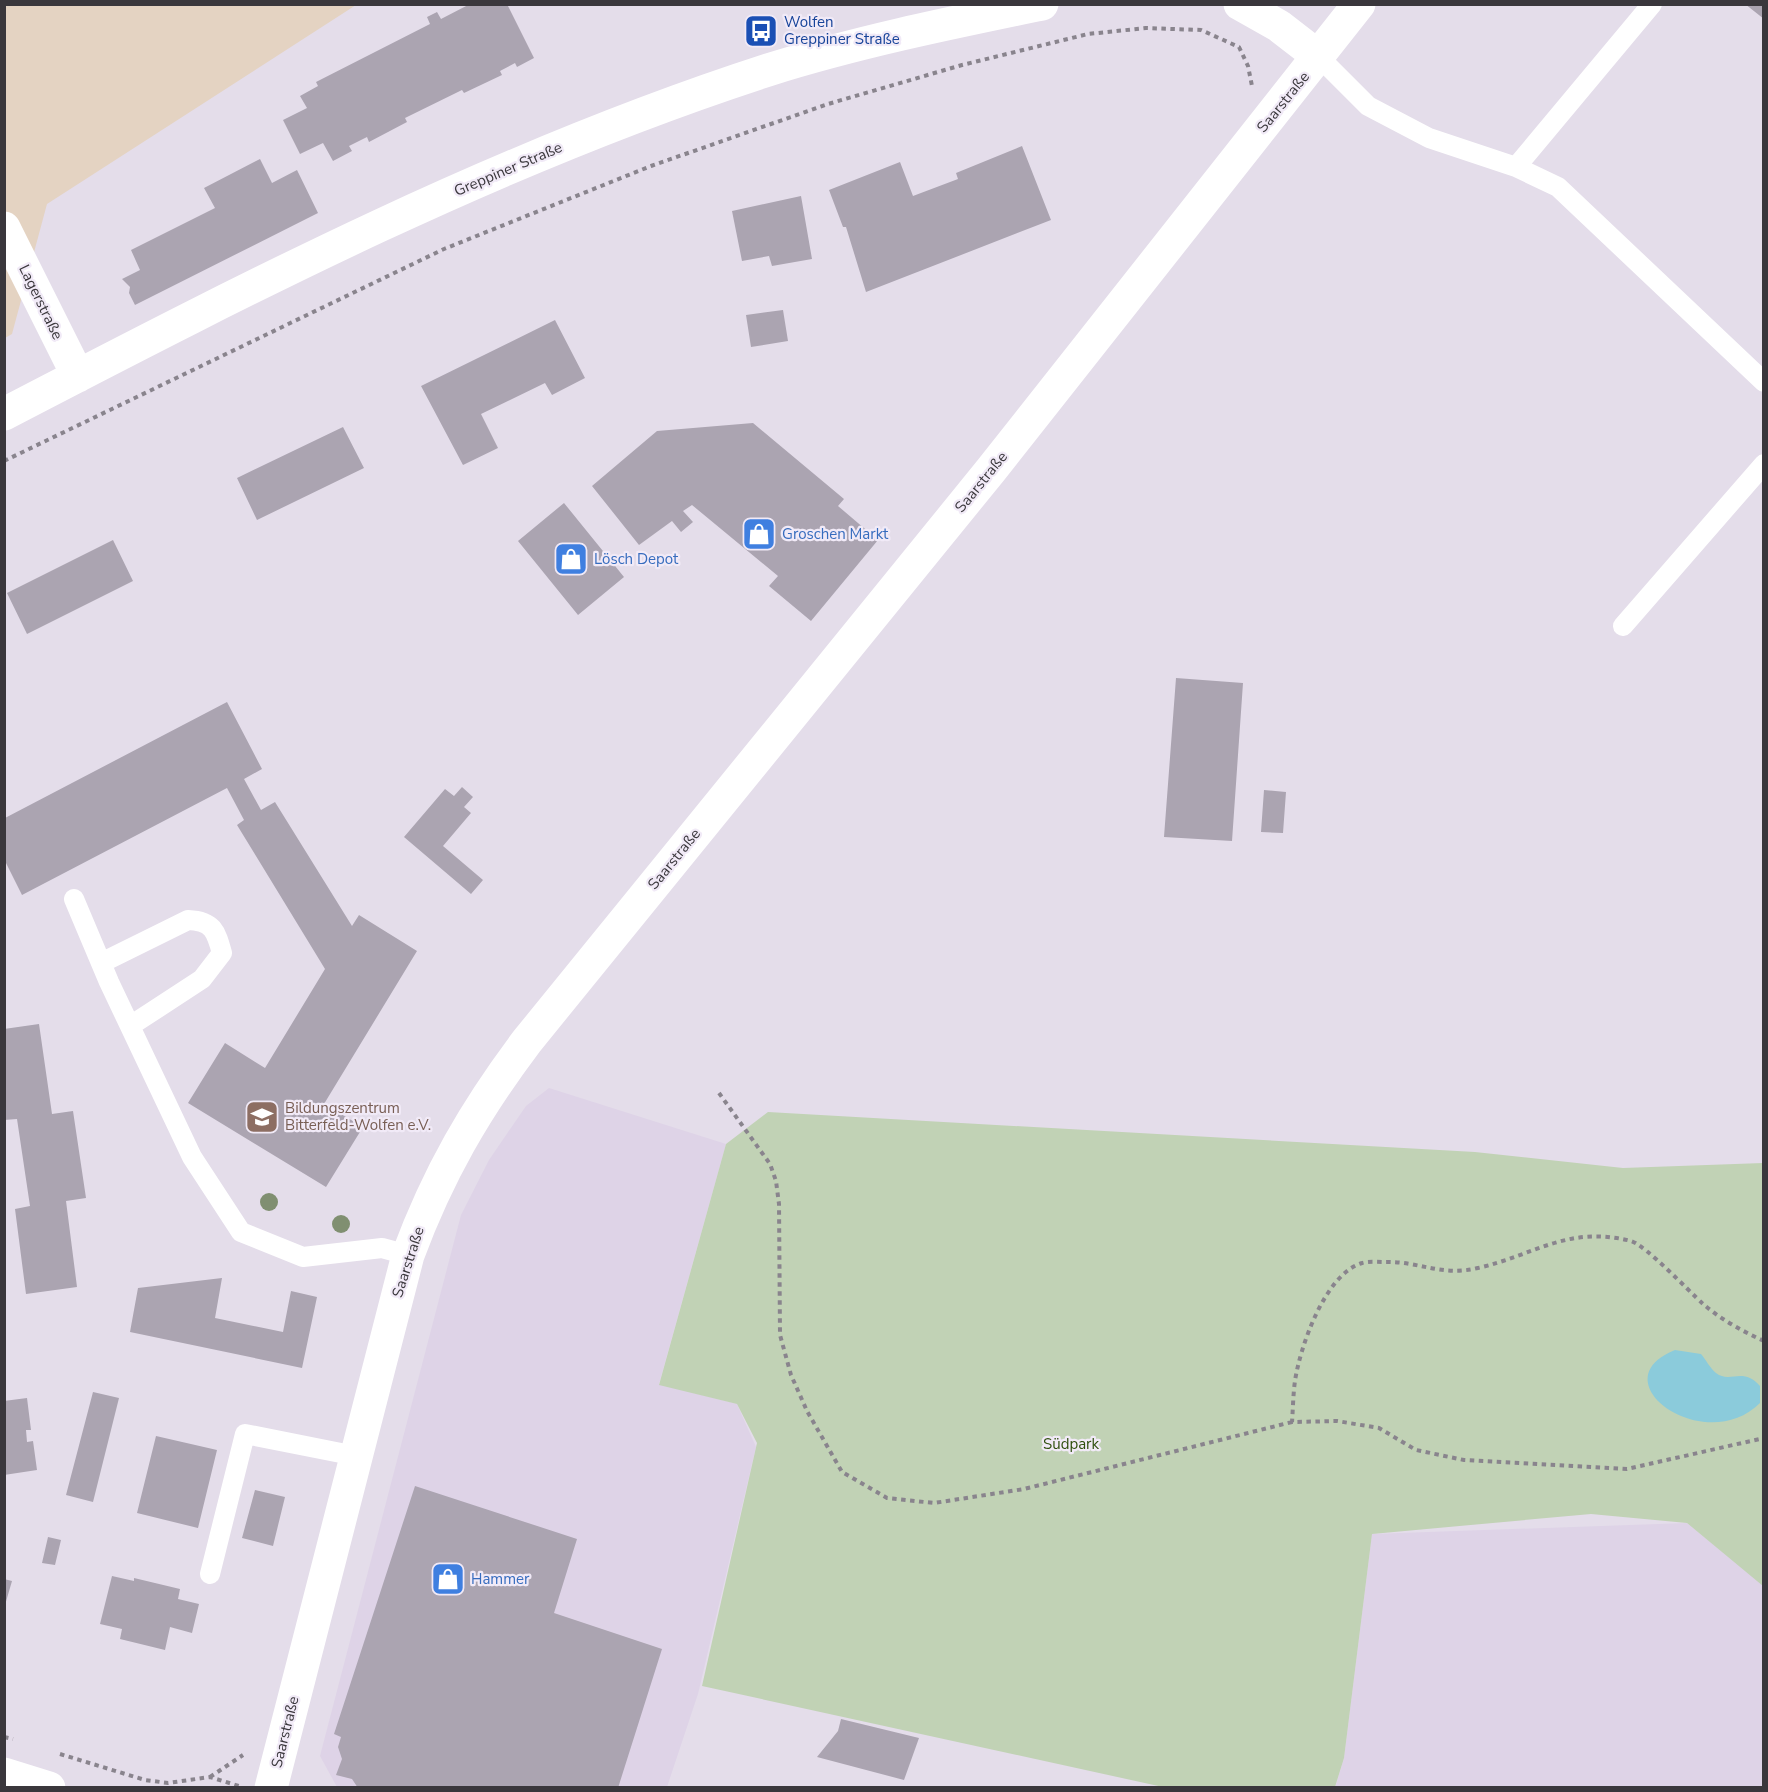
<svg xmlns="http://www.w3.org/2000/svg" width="1768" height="1792" font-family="'Nunito Sans',sans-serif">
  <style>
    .built { fill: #ded3e7 }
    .industrial { fill: #e4d3c2 }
    .green { fill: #c1d2b5 }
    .water { fill: #8bcbdb }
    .building { fill: #aba4b1 }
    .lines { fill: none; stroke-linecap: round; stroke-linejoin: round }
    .path { stroke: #89848d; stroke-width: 4; stroke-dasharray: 4.5 4.5; stroke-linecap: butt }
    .lane { stroke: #fff; stroke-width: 20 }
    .street { stroke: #fff; stroke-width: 33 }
    .secondary { stroke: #fff; stroke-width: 33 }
    .primary { stroke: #fff; stroke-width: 33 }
    .tree { fill: #808f71 }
    .labels { text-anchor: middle; stroke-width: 4.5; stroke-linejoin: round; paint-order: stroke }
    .transit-label { font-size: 15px; fill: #164399; stroke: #f1eaf7; text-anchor: start }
    .street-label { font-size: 15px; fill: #3a373c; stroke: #f1eaf7 }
    .shop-label { font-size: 15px; fill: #366cbe; stroke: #f1eaf7; text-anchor: start }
    .education-label { font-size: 15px; fill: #785e54; stroke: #f1eaf7; text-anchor: start }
    .park-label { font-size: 15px; fill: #2f4f0e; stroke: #f1eaf7 }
  </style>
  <rect width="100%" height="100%" fill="#e4ddea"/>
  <path class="built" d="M549 1088 726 1144 659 1384 737 1404 756 1447 698 1694 667 1787H337L320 1756 461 1215 489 1160 526 1106Z
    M1687 1523 1764 1586 1763 1787 1335 1788 1344 1758 1372 1534Z"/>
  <path class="industrial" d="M5 5H356L47 204 12 334 5 338Z"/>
  <path class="green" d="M768 1112 1475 1152 1623 1168 1763 1163V1586L1687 1523 1591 1514 1372 1534 1344 1758 1335 1787H1163L702 1686 757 1443 737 1404 659 1385 726 1144Z"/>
  <path class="water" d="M1675 1350 1701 1354C1706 1360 1710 1368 1716 1373 1730 1384 1743 1366 1760 1386V1403C1705 1458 1597 1381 1675 1350Z"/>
  <path class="building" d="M470 4H507L534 58 517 67 515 63 500 71 502 75 464 93 462 90 405 118 407 122 369 142 367 137 349 146 352 151 333 161 323 143 300 154 283 120 307 108 300 96 318 86 316 82 430 24 427 17 437 12 441 19Z
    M1745 4H1764V19Z
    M1022 146 1051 220 866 292 846 227H843L829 190 900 162 913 196 958 179 956 173Z
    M260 159 272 183 297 170 318 213 135 305 129 293 130 287 122 279 140 270 131 250 215 208 204 188Z
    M801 196 812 259 772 266 769 256 742 261 732 211Z
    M783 310 788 341 751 347 746 315Z
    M555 320 585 378 552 395 545 383 481 414 498 448 463 465 421 386Z
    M753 423 844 499 838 506 878 540 811 621 769 586 778 576 692 505 683 511 693 522 681 532 672 521 639 545 592 486 657 431Z
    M343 427 364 468 257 520 237 478Z
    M564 503 624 577 578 615 518 541Z
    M113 540 133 581 27 634 7 593Z
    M1176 678 1243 683 1232 841 1164 837Z
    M227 702 262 769 244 779 261 810 275 802 352 926 359 915 417 951 324 1104 363 1127 326 1187 188 1103 225 1043 265 1068 325 969 237 825 244 820 227 788 22 895 5 861V818Z
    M462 787 473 797 464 807 471 813 443 846 483 880 471 894 404 837 445 789 454 796Z
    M1264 790 1286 792 1283 833 1261 832Z
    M39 1024 52 1114 73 1111 86 1198 66 1201 77 1287 26 1294 15 1209 30 1206 17 1119 4 1120V1029Z
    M222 1278 215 1318 283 1332 291 1291 317 1297 302 1368 130 1332 138 1288Z
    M93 1392 119 1398 93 1502 66 1495Z
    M27 1398 31 1430H26L27 1442 33 1441 37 1470 4 1475V1401Z
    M156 1436 217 1450 198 1528 137 1513Z
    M415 1486 577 1539 554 1613 662 1649 618 1788H358L352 1779 336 1775 342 1759 338 1747 341 1737 334 1734Z
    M255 1490 285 1497 273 1546 242 1538Z
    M48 1537 61 1540 55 1565 42 1563Z
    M112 1576 134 1581V1578L180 1589 178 1599 199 1604 192 1633 170 1627 165 1650 120 1639 122 1629 100 1624Z
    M4 1579 12 1581 5 1605 4 1604Z
    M841 1719 919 1738 904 1780 817 1757 838 1731Z"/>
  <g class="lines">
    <path class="path" d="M4 461 444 249 651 166 828 104 962 65 1088 34 1146 28 1201 30 1239 47 1248 66 1252 86
      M719 1093 770 1164 776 1181 779 1204 780 1335 791 1375 807 1411 842 1472 887 1498 934 1503 1024 1489 1292 1422
      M1764 1341C1742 1331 1720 1319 1702 1303 1689 1291 1645 1245 1631 1241 1568 1225 1535 1255 1478 1268 1441 1277 1420 1261 1384 1262 1378 1262 1368 1261 1362 1263 1325 1274 1300 1347 1295 1381 1293 1395 1293 1409 1292 1422L1337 1421 1379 1428 1416 1450 1464 1460 1627 1469 1764 1438
      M4 1737 13 1739
      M60 1754 145 1780 168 1783 210 1777 239 1786
      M210 1777 243 1755"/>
    <path class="lane" d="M1319 57 1368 106 1429 138 1516 167 1652 4
      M1516 167 1558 187 1764 382
      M1623 626 1764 464
      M74 899 109 982 192 1157 241 1232 303 1257 382 1248 408 1255
      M101 963 188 920C213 921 216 931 222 953L202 979 130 1026
      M210 1574 245 1434 356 1456"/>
    <path class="street" d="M1240 4 1279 26 1319 57
      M4 228 78 376
      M4 414C252 285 502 156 768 70 857 42 950 23 1042 4"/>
    <path class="secondary" d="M271 1788 408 1255C438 1174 475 1110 527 1041L991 470 1359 4"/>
    <path class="primary" d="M4 1774 49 1788"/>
  </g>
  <g class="tree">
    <circle cx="269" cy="1202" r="9"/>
    <circle cx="341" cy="1224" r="9"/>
  </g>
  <defs>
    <symbol id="bus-square" viewBox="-11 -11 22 22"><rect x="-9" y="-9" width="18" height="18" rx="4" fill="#1a4fb4" stroke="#f1eaf7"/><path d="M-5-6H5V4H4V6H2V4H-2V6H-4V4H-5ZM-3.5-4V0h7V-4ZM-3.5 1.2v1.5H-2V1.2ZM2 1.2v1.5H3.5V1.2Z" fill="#fff"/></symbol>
    <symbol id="shop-square" viewBox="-11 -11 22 22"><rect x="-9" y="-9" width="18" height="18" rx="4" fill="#3f7fe0" stroke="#f1eaf7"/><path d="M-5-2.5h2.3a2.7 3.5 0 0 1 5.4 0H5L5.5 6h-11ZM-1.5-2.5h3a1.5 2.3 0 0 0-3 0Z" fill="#fff"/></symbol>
    <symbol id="school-square" viewBox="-11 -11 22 22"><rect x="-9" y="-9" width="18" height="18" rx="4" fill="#8d6e63" stroke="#f1eaf7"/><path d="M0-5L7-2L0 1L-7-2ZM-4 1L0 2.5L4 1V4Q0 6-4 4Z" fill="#fff"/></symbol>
  </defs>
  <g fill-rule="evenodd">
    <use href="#bus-square" x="742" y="12" width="38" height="38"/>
    <use href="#shop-square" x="740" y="515" width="38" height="38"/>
    <use href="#shop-square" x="552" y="540" width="38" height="38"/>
    <use href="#school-square" x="243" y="1098" width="38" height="38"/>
    <use href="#shop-square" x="429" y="1560" width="38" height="38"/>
  </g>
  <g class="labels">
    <g class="transit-label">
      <text x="784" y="27">Wolfen<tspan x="784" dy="17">Greppiner Straße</tspan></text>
    </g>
    <g class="street-label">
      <text transform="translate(1283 102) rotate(-51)" y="5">Saarstraße</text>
      <text transform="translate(508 169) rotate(-23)" y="5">Greppiner Straße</text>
      <text transform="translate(41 302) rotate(64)" y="5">Lagerstraße</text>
      <text transform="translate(981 482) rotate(-51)" y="5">Saarstraße</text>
      <text transform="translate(674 859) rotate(-51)" y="5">Saarstraße</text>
      <text transform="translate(408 1262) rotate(-72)" y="5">Saarstraße</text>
      <text transform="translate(285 1732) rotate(-76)" y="5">Saarstraße</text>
    </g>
    <g class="shop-label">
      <text x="782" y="539">Groschen Markt</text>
      <text x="594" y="564">Lösch Depot</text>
      <text x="471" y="1584">Hammer</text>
    </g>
    <g class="education-label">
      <text x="285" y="1113">Bildungszentrum<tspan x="285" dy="17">Bitterfeld-Wolfen e.V.</tspan></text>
    </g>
    <g class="park-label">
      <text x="1071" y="1449">Südpark</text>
    </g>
  </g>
  <rect width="1768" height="1792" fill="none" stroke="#3a373c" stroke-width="12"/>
</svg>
